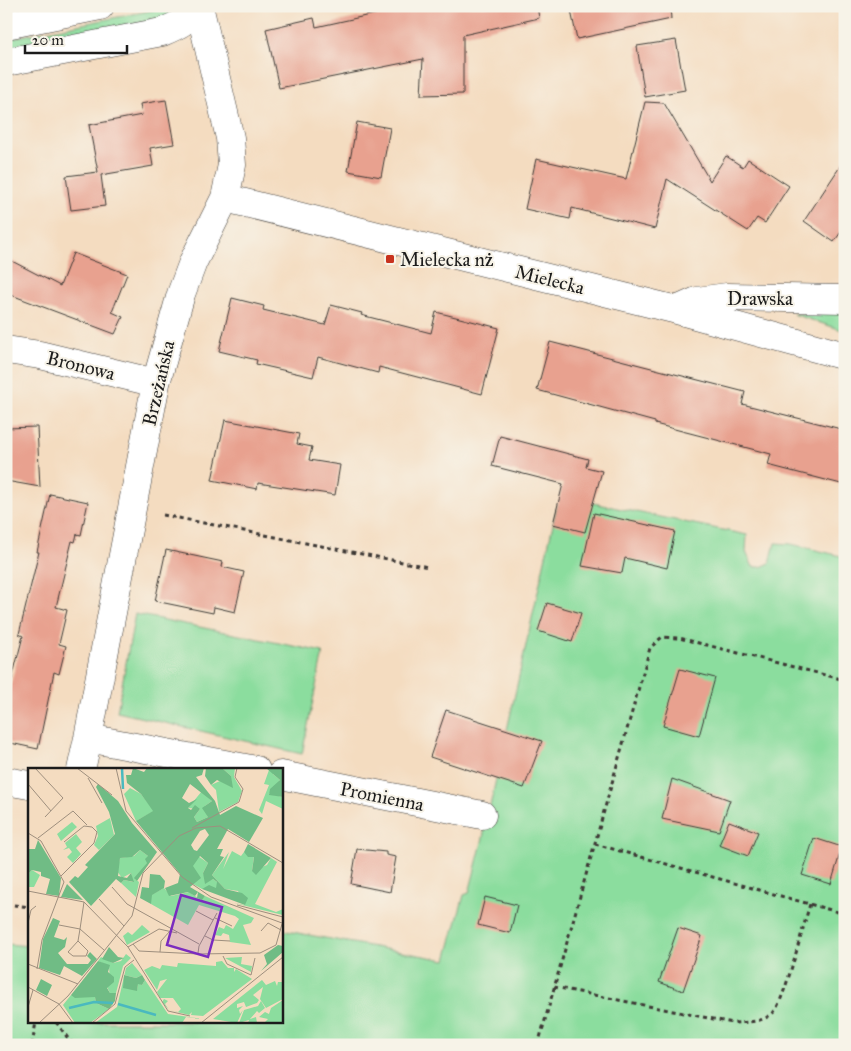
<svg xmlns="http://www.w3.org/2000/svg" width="851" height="1051" font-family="'IM FELL Great Primer',serif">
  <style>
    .green { fill: #8bdd9e; stroke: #547c5d }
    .building { fill: #e8a18f }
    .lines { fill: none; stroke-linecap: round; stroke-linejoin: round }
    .minor-casing { stroke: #3c3935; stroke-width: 29 }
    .path { stroke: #3c3935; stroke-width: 3; stroke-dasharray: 4 4; stroke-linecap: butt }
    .minor { stroke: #fff; stroke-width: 28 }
    .poi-dot { fill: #c8321e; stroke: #f7f3e8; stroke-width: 2 }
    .labels { text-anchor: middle; stroke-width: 4; stroke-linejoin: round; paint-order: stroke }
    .poi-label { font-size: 19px; fill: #1c1c1c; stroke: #f7f3e8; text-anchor: start }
    .street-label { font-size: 19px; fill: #1c1c1c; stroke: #f7f3e8 }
    .inset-river { fill: none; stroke: #4ab9bf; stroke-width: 2.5 }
    .inset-road { fill: none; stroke: #9e8f7e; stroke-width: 1 }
    .view { fill: #7b2cbf; fill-opacity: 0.15; stroke: #7b2cbf; stroke-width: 2.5 }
    .inset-edge { fill: none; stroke: #1c1c1c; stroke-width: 2.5 }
  </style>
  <rect width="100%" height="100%" fill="#f7f3e8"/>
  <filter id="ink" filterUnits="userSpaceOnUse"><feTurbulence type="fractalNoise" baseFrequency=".02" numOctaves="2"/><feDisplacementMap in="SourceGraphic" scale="10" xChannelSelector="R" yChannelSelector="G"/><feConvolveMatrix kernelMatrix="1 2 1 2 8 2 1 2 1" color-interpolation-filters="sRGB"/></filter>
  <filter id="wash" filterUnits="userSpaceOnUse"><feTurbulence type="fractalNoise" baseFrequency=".0096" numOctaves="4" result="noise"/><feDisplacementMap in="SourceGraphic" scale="20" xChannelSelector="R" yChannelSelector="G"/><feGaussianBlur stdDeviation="1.12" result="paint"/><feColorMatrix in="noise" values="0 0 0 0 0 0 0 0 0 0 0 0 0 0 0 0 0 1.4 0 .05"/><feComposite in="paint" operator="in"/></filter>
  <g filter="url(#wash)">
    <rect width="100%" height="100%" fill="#f4dcc0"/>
    <path class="green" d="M164 8 171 10V17L6 51V39Z
      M819 312 845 313V331L793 314Z
      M588 502 747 535 746 552 753 567H761L770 563 775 543 791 544 845 557V1045H6V944L29 946V1022H281V930L446 960 464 895 469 893 482 842 557 506Z
      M135 614 323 652 302 754 117 712Z"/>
    <g id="blocks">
      <path class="building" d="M378 6H537L539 18 463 35V94L421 95 423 59 279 88 266 29 314 18 316 27 379 13Z
        M570 6H670L671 19 577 39Z
        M676 40 685 90 645 97 637 46Z
        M166 100 174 144 150 148 153 166 101 175 105 206 71 210 66 176 98 172 89 125 142 115 140 104Z
        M645 102 664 103 710 181 726 156 743 167 748 159 789 186 765 223 757 218 748 231 667 179 655 229 572 208 570 219 525 209 536 159 626 179Z
        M357 122 390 128 381 177 348 171Z
        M845 159V226L834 242 804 221Z
        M73 253 127 274 112 312 123 317 115 334 6 293V258L60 286Z
        M232 298 264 306 263 310 325 325 331 305 362 313 361 315 431 333 436 312 499 328 482 394 379 367 378 373 318 357 313 377 256 364 257 360 219 351Z
        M550 342 745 392 742 404 845 430V485L768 465 771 454 655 424V422L537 390Z
        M225 420 299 434 297 444 312 447 309 460 340 465 335 495 258 483 257 489 212 480Z
        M37 427 40 487 6 481V428Z
        M500 436 588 459 586 467 602 471 585 532 553 524 563 484 492 466Z
        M50 494 88 502 81 535 77 534 75 542 72 541 56 607 67 610 59 644 66 646 59 674 54 672 38 749 6 742V702L23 636 19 634 39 552H37Z
        M594 513 675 531 667 568 625 558 622 573 582 566Z
        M166 550 223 562 222 567 244 572 235 612 214 607 213 613 155 601Z
        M547 603 581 613 572 642 538 631Z
        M680 669 715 678 699 736 663 726Z
        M446 710 542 741 524 788 430 757Z
        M672 779 730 800 719 831 662 819Z
        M729 821 758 832 748 856 719 845Z
        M814 838 842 847 831 884 802 875Z
        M357 849 386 852V855L396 857 390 892 351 884Z
        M485 897 517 905 510 933 478 925Z
        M678 928 702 936 683 991 659 982Z"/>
    </g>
  </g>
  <g filter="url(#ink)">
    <use href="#blocks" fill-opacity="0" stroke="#3c3935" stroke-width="1"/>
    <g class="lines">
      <defs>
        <path id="minor" d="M6 25 100 6
          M6 62 162 32C179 25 186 22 197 6
          M225 198 677 310 845 356
          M677 310 697 301 727 297 845 299
          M6 350 40 355 156 383
          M88 738 256 770
          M81 770 88 738 156 383 181 294 193 262 225 198 232 165 230 138 199 6
          M281 775 482 815
          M6 781 29 785"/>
      </defs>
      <use href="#minor" class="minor-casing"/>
      <path class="path" d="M163 515 428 567
        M595 844 845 914
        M6 904 29 907
        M554 987 733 1023C746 1022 762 1023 773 1013 784 1003 804 923 810 904
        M56 1022 70 1041 76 1045
        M32 1045 36 1022
        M538 1045 650 648 662 637 679 638 845 680"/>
      <use href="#minor" class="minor"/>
    </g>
  </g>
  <rect class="poi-dot" x="385" y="254" width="10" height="10" rx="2.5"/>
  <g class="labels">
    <g class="poi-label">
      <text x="400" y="266">Mielecka nż</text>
    </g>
    <g class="street-label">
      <text transform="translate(550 279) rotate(14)" y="7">Mielecka</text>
      <text x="760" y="305">Drawska</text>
      <text transform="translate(81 365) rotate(14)" y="7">Bronowa</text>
      <text transform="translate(158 383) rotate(-77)" y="7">Brzeżańska</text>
      <text transform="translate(382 796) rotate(11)" y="7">Promienna</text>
    </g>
  </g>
  <g transform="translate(28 768)">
    <rect width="255" height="255" fill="#f4dcc0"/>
    <path d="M194 0H207L206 9 214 23 210 34 191 44 188 22 183 17 203 8ZM255 0 245 6 252 12 241 26 255 29V41L238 33 234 46 231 42 241 17 236 16 241 2ZM102 20 113 26 126 43 108 53 96 26ZM174 23 184 33 177 38 180 49 169 54 166 49 172 41 160 40ZM82 50 86 67 71 82 66 77 70 68 68 58ZM44 54 49 59 33 73 29 66ZM48 66 54 74 48 80 53 86 45 95 39 89 44 84 41 80 35 82 39 79 37 75ZM112 82 120 88V94L107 111 111 114 108 129 93 115 96 112 105 114 103 105 94 110 89 103 92 90 106 88ZM204 83 213 88 216 84 226 88 224 103 239 97 243 90 249 94 227 136 248 144 255 141V147L206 135 217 137 210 123 197 121 184 107 201 84 195 101ZM170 88 180 95 175 105 179 113 185 111 189 114V120L174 121 165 116 164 98ZM4 102 12 107 6 119H0V106ZM136 120 143 128 161 124 173 132 177 128 226 150 223 155 215 157 223 177 202 174 201 167 195 165 193 168 187 167 191 159 196 161 198 157 205 161 211 151 207 148 171 137 160 157 123 136V127ZM114 157 122 164 99 177 95 168 100 164 104 167ZM98 186 103 190 95 198 88 225H82L79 219 82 216 81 198 70 193 73 189 85 195 93 193ZM214 189 213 196 224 198 223 204 197 190ZM194 193 200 200H206V204L208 201 224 211 175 248 163 247 164 244 161 247 141 242 134 234 136 231 140 233 137 236 141 242 150 244 153 241 145 230H132L129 224 139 211 132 213 129 222 116 202 124 198 132 201 134 197 149 199 150 195 188 198V194ZM104 195 114 207 108 210 96 207 109 222 110 215 114 217 117 212 140 246 175 251 158 249 154 255H67L89 239 98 200ZM234 212 238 217 247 213 249 218 250 214H255V231L238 240 232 231 235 219 225 227 231 232 229 235 218 239 216 234 209 236V240L215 238 211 242 212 246 215 242 209 255 185 251ZM43 227 67 229 68 235 81 241 62 255H47L35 237ZM255 232V255H236L240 251 231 249 237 244 241 246 243 240ZM233 233 237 240 231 245 229 243 222 251 228 249 229 255H220L221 252 211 255 216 242 230 238Z" fill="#8bdd9e"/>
    <path d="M105 0 116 4 119 0H176L174 7 168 9 187 33 192 47 208 38 235 50 221 74 200 61 189 81H195L192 88 196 89 184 107 197 121 214 125 220 130 217 137 174 121 181 117 188 120 189 114 185 111 177 116 175 105 180 95 172 88 165 98 173 110 162 119 177 128 174 132 169 130 170 124 167 128 160 124 141 128 137 120 150 115 152 106 108 53 125 43 113 26 99 15 98 7H103ZM162 16 184 33 174 40 180 49 169 54 166 49 172 41 167 37 163 42 160 40 169 31 161 35 154 30ZM177 61 181 67 169 83 166 82 163 77 172 63ZM178 0H194L203 8 205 20 189 12 183 17 177 8ZM238 0H255V29L241 27 242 21 252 12ZM70 16 90 33 104 55 129 84 109 113 106 110 119 95 117 91 120 88 112 82 104 89 92 90 90 108 99 110 103 105 106 114 96 112 93 115 88 111 63 138 41 114 47 108 50 110 60 99 57 97 87 66 81 44 68 19ZM10 72 33 110 31 128 18 126 22 111 13 108V104L4 102 0 106V81H7ZM220 76 243 90 228 107 224 103 226 89H220L216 84ZM122 106 132 107 137 113 136 120 124 127 123 136 112 130 114 119 121 120ZM39 116 55 132 33 129ZM25 150 32 153 26 169 36 172 39 169 37 179 30 185 39 196H60L63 192 59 188 62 184 69 191 54 208 36 198 32 207 11 200 15 171ZM250 177 255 178V184L233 203 239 196 236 187ZM81 179 90 189 96 190 85 195 74 191ZM70 193 82 197 80 204 86 209V214L79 220 82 225H88L87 233 81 241 68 235 67 229 47 230 43 227ZM96 207 108 210 114 207 117 212 114 217 110 216 109 223 95 220ZM13 211 24 217 19 228 8 222Z" fill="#70bc85" fill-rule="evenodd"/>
    <path class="inset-river" d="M94 0 95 21M90 236 128 247M41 240 66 234 85 235"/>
    <path class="inset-road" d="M7 0 35 30 17 49M49 0 84 27M88 0 98 43 154 109 183 129 254 155M60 10 74 35M0 16 23 43M164 60 211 34 215 21 207 9 209 0M0 65 13 73 36 114 14 172 9 201M10 70 45 43 59 57M33 108 66 75 69 64 64 59 56 58 36 74M84 119 99 136 171 176M0 123 56 134M71 131 96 158M56 134 100 179 140 243 162 248M56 134 52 161 76 182M209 137 255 149M168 143 185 152M187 150 204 158M0 155 3 142 8 138M31 157 52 161 50 173 40 184 45 188H58L60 183 50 173M233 163 240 155 253 162M177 168 185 172 202 173M105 176 111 183 171 186M100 179 131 161 149 165M132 184 133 173 142 163M170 185 171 178 189 145M170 186 232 185 248 177 254 156M195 188 199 196 223 207 227 190M0 196 50 216M0 219 31 236 45 255M0 239 5 222M11 255 40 228 104 148 115 105 151 68 168 60 192 58 255 95M64 255 87 236 97 199 106 192M173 255 255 189"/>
    <path class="view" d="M153 127 194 139 180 189 139 177Z"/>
    <rect width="255" height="255" class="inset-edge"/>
  </g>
  <rect width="851" height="1051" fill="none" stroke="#f7f3e8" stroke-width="25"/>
  <path d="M25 45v8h102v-8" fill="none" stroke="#1c1c1c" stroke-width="2.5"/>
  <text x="32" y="45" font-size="15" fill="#1c1c1c" stroke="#f7f3e8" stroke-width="4" paint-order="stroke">20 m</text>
</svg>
